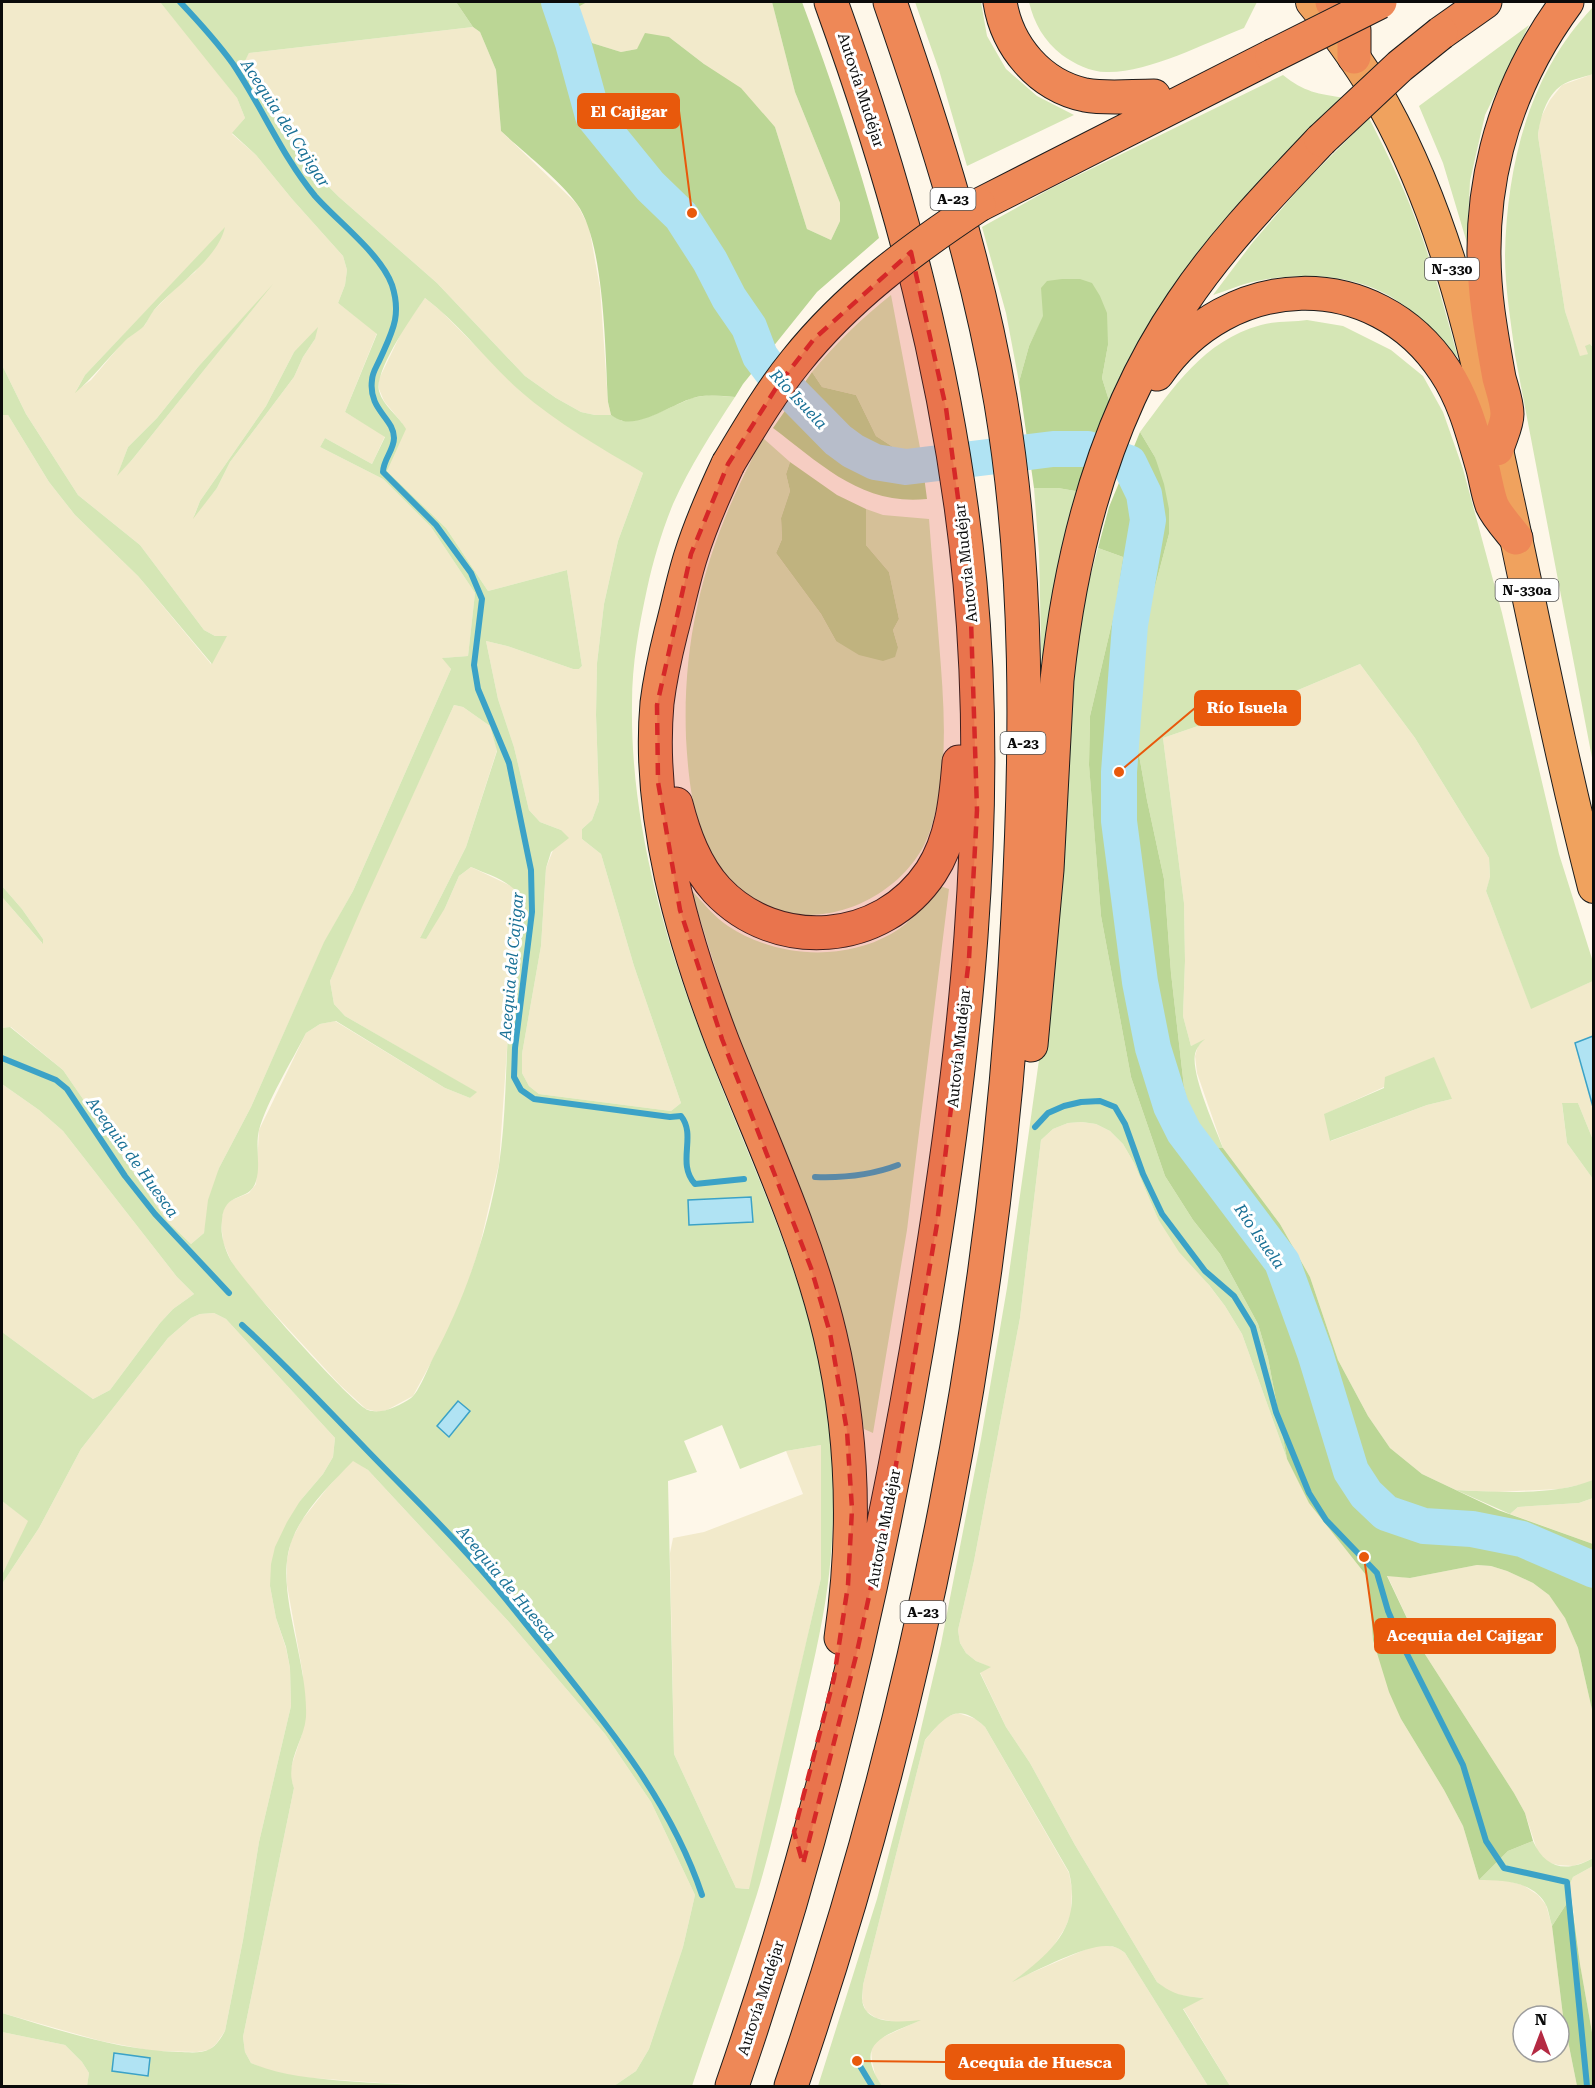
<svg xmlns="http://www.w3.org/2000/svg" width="1595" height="2088" font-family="'Roboto Serif',serif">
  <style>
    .farmland { fill: #f2eacb; fill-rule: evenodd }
    .green { fill: #d5e6b5; fill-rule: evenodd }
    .forest { fill: #bbd695 }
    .water { fill: #b0e3f3; stroke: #3ba2c7; stroke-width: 1.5 }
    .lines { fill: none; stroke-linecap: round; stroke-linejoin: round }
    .stream { stroke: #3ba2c7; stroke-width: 6 }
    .river { stroke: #b0e3f3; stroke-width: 36 }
    .trunk-casing { stroke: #1c1c1c; stroke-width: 34 }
    .motorway-casing { stroke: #1c1c1c; stroke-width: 35 }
    .trunk { stroke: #f0a25e; stroke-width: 32 }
    .motorway { stroke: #ee8857; stroke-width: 33 }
    .motorway-bridge-casing { stroke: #1c1c1c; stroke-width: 35; stroke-linecap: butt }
    .motorway-bridge { stroke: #ee8857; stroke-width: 33 }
    .marked { fill: #d62828; fill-opacity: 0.2; stroke: #d62828; stroke-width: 4.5; stroke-dasharray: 12 8; stroke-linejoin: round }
    .labels { text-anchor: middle; stroke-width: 6; stroke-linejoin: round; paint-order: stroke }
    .shield { fill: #fff; stroke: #545454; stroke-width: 1.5 }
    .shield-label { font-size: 14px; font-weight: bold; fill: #0b0b0b }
    .street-label { font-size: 15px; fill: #0b0b0b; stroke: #fff }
    .water-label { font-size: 16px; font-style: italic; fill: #1a7196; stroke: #fff }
    .leader { fill: none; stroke: #e8590c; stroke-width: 2 }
    .callout-dot { fill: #e8590c; stroke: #fff; stroke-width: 2 }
    .callout { fill: #e8590c; stroke: #e8590c; stroke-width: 2 }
    .callout-label { font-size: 16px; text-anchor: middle; font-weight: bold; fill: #fff }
  </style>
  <rect width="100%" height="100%" fill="#fef7e9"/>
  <path class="farmland" d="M2 2H160L202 53 237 98 245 118 232 134 256 155 292 199 343 256 347 270 345 285 338 303 377 333 345 412 385 436 372 464 325 438 320 447 383 479 431 527 475 593 468 656 443 658 451 669 353 891 324 943 251 1107 219 1168 204 1233 191 1244 167 1221 63 1070 11 1027 2 1028V897L42 943 43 939 22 909 2 886V415H8L49 482 75 515 138 576 211 664 226 637 215 636 204 630 140 545 78 495 26 414 2 365ZM225 228 195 272 180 284 152 312 145 325 124 341 91 380 76 391 85 375ZM264 295 131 461 118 474 128 447 157 418 198 367ZM315 339 303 357 294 377 230 462 217 488 194 516 200 501 266 406 294 352Z
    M587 2H772L795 92 840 203V221L831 240 807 229 775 127 704 64 669 37 637 49 621 52 592 43 576 7Z
    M473 27 480 32 496 70 501 131 577 204 589 227 600 288 608 402 611 415H595L581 412 556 398 525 376 437 283 339 197 318 176 274 109 245 60 249 53Z
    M1593 74 1594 347 1590 344 1588 354 1580 357 1565 311 1538 136 1540 119 1550 100 1562 85Z
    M425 298 441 311 520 391 576 432 643 473 618 541 604 604 597 663 596 715 599 801 592 820 582 829V839L601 854 634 966 681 1103 671 1111 539 1094 529 1086 522 1073V1054L541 946 546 868 561 830 540 822 529 810 514 747 498 699 486 641 507 646 573 669H579L582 666 567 570 488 591 446 528 387 471 402 423 384 401 379 389V379L404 327Z
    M1360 664 1415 738 1489 858 1490 878 1486 891 1531 1008 1593 981V1140L1578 1103 1562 1104 1567 1143 1593 1179V1480L1588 1483 1560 1489 1497 1492 1456 1490 1422 1474 1390 1448 1368 1416 1338 1360 1310 1277 1280 1224 1223 1148 1197 1073 1195 1056 1198 1046 1203 1041 1191 1046 1183 1016 1185 961 1184 903 1163 738 1279 698ZM1384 1087 1452 1099 1427 1105 1331 1141 1325 1114Z
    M454 705 463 707 490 726 497 750 466 847 420 938 445 908 459 876 471 867 513 887 521 895 524 905 510 1006 499 1164 479 1249 467 1286 447 1333 413 1396 387 1410 378 1412 366 1409 340 1385 244 1281 231 1261 223 1242 221 1221 224 1206 232 1200 249 1193 256 1184 259 1130 306 1033 320 1024 335 1021 445 1088 470 1098 476 1092 345 1016 334 1004 330 981 361 907Z
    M2 1084 39 1110 63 1131 177 1277 194 1294 173 1309 160 1323 110 1390 93 1399 2 1332Z
    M1082 1122 1096 1124 1110 1131 1123 1144 1134 1163 1158 1219 1225 1306 1242 1334 1287 1459 1309 1502 1366 1575 1401 1719 1444 1790 1463 1826 1479 1880H1504L1523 1885 1538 1895 1546 1905 1552 1926 1563 2016 1577 2086H1230L1183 2008 1203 1998 1183 1996 1171 1993 1157 1982 1075 1845 1030 1763 1006 1727 980 1672 990 1667 976 1661 966 1653 960 1643 958 1630 974 1561 1020 1318 1041 1140 1053 1129 1068 1123ZM1523 2016H1559V2052H1523Z
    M214 1313 226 1319 335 1438 333 1457 323 1474 300 1501 270 1586 276 1618 286 1648 290 1668 291 1706 259 1842 243 1940 225 2031 216 2044 209 2050 197 2052 153 2051 101 2041 2 2013V1584L39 1528 81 1449 168 1338 191 1318 200 1314Z
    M821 1445V1578L750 1889 736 1888 674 1754 670 1553 673 1538 704 1532 803 1494 786 1451Z
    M353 1460 368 1470 509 1622 605 1734 651 1802 695 1895 683 1947 649 2049 636 2071 614 2086H460L382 2083 298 2077 267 2070 251 2063 245 2052 243 2037 294 1788 291 1780V1767L302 1734 303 1675 287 1585V1560L291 1541 302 1520 328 1487Z
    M1593 1498V1544L1510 1514 1518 1507 1579 1503Z
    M2 1501 29 1521 2 1575Z
    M1477 1565 1491 1566 1507 1571 1533 1583 1549 1595 1565 1617 1578 1648 1593 1714V1858L1585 1862 1573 1866 1558 1865 1546 1862 1538 1853 1525 1813 1514 1793 1421 1648 1387 1575 1410 1578Z
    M958 1713 976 1719 985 1727 1069 1873 1072 1889 1071 1914 1065 1928 1053 1947 1042 1960 1015 1980 1091 1947 1106 1945 1118 1948 1125 1953 1208 2086H882L876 2078 872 2061 871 2049 877 2040 918 2021 899 2023 876 2018 866 2011 862 2001 863 1985 925 1740 945 1717Z
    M1593 1866V2038L1580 1964 1570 1884 1573 1877Z
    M2 2032 65 2045 82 2062 89 2073 87 2086H2Z"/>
  <path class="green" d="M160 2H456L473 27 249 53 245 61 274 109 318 176 339 197 437 283 525 376 556 398 581 412 595 415H611L622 421H634L651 416 692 398 708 395 735 397C712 432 690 466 673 504 662 531 653 561 647 589 639 626 632 664 632 703 630 827 667 949 712 1063 757 1179 813 1291 828 1415 835 1470 835 1528 828 1583 822 1630 810 1676 800 1722 787 1779 774 1838 757 1894 737 1958 713 2022 692 2086H614L636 2071 649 2049 683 1947 695 1895 651 1802 605 1734 509 1622 368 1470 353 1461C331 1484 304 1509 292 1540 280 1570 290 1610 296 1640 301 1665 307 1692 306 1717 304 1742 284 1762 294 1788L243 2037 245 2052 251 2063C282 2076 312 2078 345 2081 384 2084 422 2085 460 2086H87L89 2073 82 2062 65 2045 2 2032V2013C59 2030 117 2050 178 2052 188 2052 201 2054 210 2049 217 2045 221 2038 225 2031L243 1940 259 1842 291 1706 290 1668 286 1647 276 1618 270 1586 271 1564 275 1547 287 1522 300 1501 323 1474 333 1457 335 1438 226 1319 214 1313 200 1314 191 1318 168 1338 81 1449 39 1528 2 1584V1575L28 1521 2 1501V1332L93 1399 110 1390 160 1323 173 1309 194 1294 177 1277 63 1131 39 1110 2 1084V1028L10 1027 63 1070 167 1221 191 1244 204 1233 208 1200 219 1168 251 1107 324 942 353 891 451 669 442 658 468 656 475 593 431 527 383 479 320 447 325 438 372 464 385 437 345 412 377 334 338 303 345 285 347 270 343 256 292 199 256 155 232 133 245 118 237 98ZM425 298C461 325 487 362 520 391 557 423 601 448 643 473L618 541 604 604 597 663 596 715 599 801 592 820 582 829V839L601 854 634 966 681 1103 671 1111 539 1094 529 1086 522 1073V1054L541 946 546 868 551 852 569 838 561 830 540 822 529 810 514 747 498 699 486 641 507 646 573 669H579L582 666 567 570 488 591 446 528 387 471 406 429C399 416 383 406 379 391 374 371 413 315 425 298ZM454 705 463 707 490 726 497 751 466 847 420 938 426 939 445 908 459 876 471 867C491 876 517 882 524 905 521 939 514 973 510 1006 505 1059 507 1113 499 1165 487 1233 466 1297 433 1358 428 1368 419 1392 411 1398 399 1406 382 1415 368 1410 351 1403 241 1280 230 1259 224 1247 220 1234 222 1220 224 1190 250 1203 256 1181 261 1165 255 1147 259 1130 267 1101 292 1061 306 1033L320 1024 336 1021 445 1088 470 1098 477 1092 345 1016 334 1004 330 981 362 907ZM722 1425 740 1469 786 1451 821 1445V1578L749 1889 736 1888 674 1754 668 1481 697 1472 684 1441Z
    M915 2H981L987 36 1006 69 1037 96 1074 115 967 166 939 70Z
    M1029 2H1257L1244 28C1205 43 1150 72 1109 72 1092 73 1075 64 1062 55 1044 41 1034 23 1029 2Z
    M1593 7V74C1584 77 1570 80 1562 85 1546 96 1540 118 1538 136L1565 311 1580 356 1588 354 1585 346 1590 344 1593 347V763L1515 355C1511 322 1505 289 1505 255 1507 164 1529 74 1593 7Z
    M1529 25 1485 115 1470 181 1467 243 1443 163 1419 106Z
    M1283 75C1304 92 1318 94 1345 98L1234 208 1179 281 1111 407 1102 378 1108 345 1062 279 1029 346 1019 382 1006 313 982 227 1050 189Z
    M1369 118C1389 157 1408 196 1422 237 1436 277 1447 317 1458 358 1441 338 1424 319 1402 304 1360 273 1301 271 1252 282 1239 285 1226 291 1213 295L1253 242 1304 183Z
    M225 227C218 259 175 286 154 310 150 315 148 321 144 326 138 332 129 336 123 343 106 360 93 378 75 393L85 375Z
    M273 284 131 461 117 476 128 447 157 418 198 367Z
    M891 295 921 453 896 449 876 436 856 395 822 387 812 372C836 343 862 318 891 295Z
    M1307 320 1343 326 1391 350 1423 376 1443 412 1463 469 1502 613 1559 854 1593 962V981L1531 1009 1486 891 1490 877 1489 858 1415 738 1360 664 1279 698 1163 738 1184 903 1185 961 1183 1016 1191 1046 1205 1039C1200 1044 1197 1047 1195 1054 1191 1075 1215 1127 1223 1148L1212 1149 1191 1112 1184 1087 1171 973 1164 879 1147 800 1136 738 1133 710 1135 674 1146 620 1169 534 1155 457 1140 432C1174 387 1203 341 1261 325 1275 321 1293 322 1307 320Z
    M318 327 315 339 303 357 294 377 230 462 217 488 193 519 200 501 266 406 294 352Z
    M2 365 26 414 78 495 140 545 204 630 215 636H227L212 664 138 576 75 515 49 482 8 415H2Z
    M763 438 790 462 786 474 790 491 781 518 782 539 776 553 821 614 836 641 898 647 893 630 899 619 889 572 866 545V509L883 515 929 519C932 560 936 601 939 642 944 705 950 770 930 831 911 888 839 928 780 911 747 901 716 870 704 839 691 807 688 772 686 738 682 625 710 536 763 438Z
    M1034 488H1058L1081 492 1042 684 1039 553Z
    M1098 548 1123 557 1114 614 1090 716 1089 764 1101 916 1131 1077 1165 1176 1193 1220 1220 1254 1258 1324 1268 1358 1287 1459 1242 1334 1225 1306 1209 1285 1179 1252 1158 1219 1134 1163 1123 1144 1110 1131 1096 1124 1082 1122 1068 1123 1053 1129 1041 1140 1020 1318 974 1561 958 1630 960 1643 966 1653 976 1661 991 1667 980 1673 1006 1727 1030 1763 1075 1845 1157 1982C1174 1995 1182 1996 1204 1998L1183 2009 1230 2086H1208L1125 1953C1120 1949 1115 1946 1108 1946 1086 1944 1034 1972 1012 1982 1052 1952 1082 1927 1069 1872L985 1727C957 1701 946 1716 925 1740L863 1985C863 1989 862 1995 862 1999 864 2026 902 2022 921 2020 886 2036 852 2041 882 2086H818L877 1899 916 1750 941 1644 981 1439 1007 1288 1054 953 1066 710 1087 589Z
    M2 886 22 909 43 939V944L2 897Z
    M940 886 949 889 907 1230 873 1433 864 1429 851 1352 836 1293 814 1229 729 1012 691 890C703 902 714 917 728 926 775 957 841 962 891 934 911 923 925 904 940 886Z
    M1434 1057 1452 1099 1427 1105 1330 1141 1324 1114 1384 1088 1385 1077Z
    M1562 1103H1578L1593 1140V1179L1567 1143Z
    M1593 1480V1498L1579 1503 1518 1507 1510 1514 1456 1490C1499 1492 1553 1496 1593 1480Z
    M1533 1841C1545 1869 1567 1873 1593 1858V1866L1573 1877 1570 1884 1571 1897 1552 1926C1550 1920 1549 1913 1547 1907 1536 1881 1502 1880 1479 1880L1508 1851Z"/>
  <path class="forest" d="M456 2H587L576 8 592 43 621 52 637 49 645 33 669 37 704 64 741 88 775 127 807 229 831 240 840 221V203L795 92 772 2H802C831 79 857 157 879 238L817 292 743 384 735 397C721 396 707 394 693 398 673 404 644 425 623 421 619 420 614 417 611 415L608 402C605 352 605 243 577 204 559 179 524 153 501 131L496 70 480 32 473 27Z
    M1062 279H1080L1092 283 1100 296 1107 313 1108 345 1102 378 1111 407 1081 492 1058 488H1034L1019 382 1029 346 1043 316 1041 288 1047 281Z
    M812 372 822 387 856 395 876 436 896 449 921 453 927 499C862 506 821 464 773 428Z
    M1140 432 1155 457 1164 484 1169 509V534L1146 620 1135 674 1133 710 1136 738 1147 800 1164 879 1171 973 1184 1087 1191 1112 1212 1148H1223L1280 1224 1310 1277 1338 1360 1368 1416 1390 1448 1422 1474 1498 1510 1593 1544V1714L1578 1648 1565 1618 1549 1595 1533 1583 1507 1571 1491 1566 1477 1565 1410 1578 1387 1576 1421 1648 1514 1793 1525 1813 1533 1841 1508 1851 1479 1880 1463 1826 1444 1790 1401 1719 1389 1692 1373 1640 1370 1596 1366 1575 1309 1503 1287 1459 1268 1358 1258 1324 1220 1254 1193 1220 1165 1176 1131 1077 1101 916 1089 765 1090 716 1114 614 1123 557 1098 548 1109 507Z
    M790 462 837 495 866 509V545L889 572 899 619 893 630 898 647 895 657 883 661 859 655 836 641 821 614 776 553 782 539 781 518 790 491 786 474Z
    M1571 1897 1580 1964 1593 2038V2086H1577L1563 2016 1552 1926Z"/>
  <path class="water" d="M1593 1036H1594L1593 1107 1575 1043Z
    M751 1197 753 1222 689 1225 688 1200Z
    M458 1401 470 1411 449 1437 437 1426Z
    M114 2053 150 2058 148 2076 112 2071Z"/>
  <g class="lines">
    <path class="stream" d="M180 2C198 21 217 42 233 64 262 107 282 156 315 196 337 221 381 254 392 285 402 316 392 332 380 359 377 366 372 373 372 380 368 410 394 418 394 438 394 450 383 460 383 472L436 525 471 573 482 599 474 665 478 689 509 763 531 870 532 912 515 1048 514 1077 521 1090 534 1099 670 1117 681 1116C697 1136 676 1163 695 1184L744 1179
      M2 1058 56 1080 67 1089 125 1176 155 1214 229 1293
      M1035 1127 1048 1113 1064 1106 1081 1102 1100 1101 1115 1107 1125 1124 1143 1174 1162 1214 1205 1271 1234 1296 1253 1327 1276 1412 1309 1493 1326 1520 1377 1573 1388 1611 1404 1648 1463 1765 1486 1841 1504 1868 1567 1882 1587 2086
      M815 1177C843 1178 872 1175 898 1165
      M242 1325C284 1363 322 1404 361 1444 400 1485 441 1523 478 1566 502 1593 524 1622 547 1650 608 1726 671 1802 702 1895
      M857 2061 872 2086"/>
    <path class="river" d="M559 2 573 43 593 116 650 186 681 216 710 261 729 298 749 327 760 356 775 376 838 440 853 451 875 462 906 467 1053 449H1088L1129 463 1144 494 1148 520 1130 625 1119 772V821L1140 982 1153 1048 1171 1106 1184 1132 1282 1262 1315 1353 1351 1471 1366 1494 1386 1513 1424 1526 1472 1529 1522 1539 1594 1570"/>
    <defs>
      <path id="trunk" d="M1312 2C1339 35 1364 69 1384 106 1453 231 1480 372 1510 510 1537 636 1562 762 1594 887"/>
      <path id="motorway" d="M1000 2C1007 46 1039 85 1085 95 1107 99 1131 96 1154 96
        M1332 2 1354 30V57
        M1441 33 1485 2
        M979 205 1272 56
        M1157 374C1228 270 1375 264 1445 371 1465 401 1473 435 1483 469 1486 481 1488 494 1492 505 1497 516 1508 528 1516 538
        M1497 449C1500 438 1507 425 1507 414 1507 403 1502 389 1499 378 1495 356 1491 333 1488 311 1473 198 1500 93 1567 2
        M728 464C714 494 701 523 691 555 683 580 678 606 671 632 665 656 660 679 657 703 647 816 683 939 723 1043 761 1139 806 1234 830 1335 854 1436 856 1536 841 1638
        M676 804C684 835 695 866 717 890 776 953 882 946 931 872 952 840 956 800 959 762
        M1031 1045 1047 870 1057 680C1071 548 1106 414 1182 303 1222 243 1272 192 1321 140
        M732 2086C822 1826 883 1558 927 1287 965 1055 992 818 970 583 951 383 899 190 831 2
        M791 2086C920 1710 998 1312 1018 915 1027 744 1029 572 1001 403 978 266 935 132 890 2"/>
    </defs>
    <use href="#trunk" class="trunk-casing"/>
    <use href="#motorway" class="motorway-casing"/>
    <use href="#trunk" class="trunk"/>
    <use href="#motorway" class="motorway"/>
    <defs>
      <path id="motorway-bridge" d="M1272 56 1380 2
        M1321 140 1400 66 1441 33
        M728 464C749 429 770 393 796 361 847 297 911 250 979 205"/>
    </defs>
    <use href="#motorway-bridge" class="motorway-bridge-casing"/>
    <use href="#motorway-bridge" class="motorway-bridge"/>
  </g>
  <path class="marked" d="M911 252 946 408 970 588 977 810 969 959 937 1224 891 1494 857 1652 803 1864 794 1832 834 1678 848 1585 852 1509 847 1431 830 1333 811 1268 722 1039 680 910 658 782 657 705 691 554 728 464 778 385 814 339Z"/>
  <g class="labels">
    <g class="shield">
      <rect x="930.5" y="188" width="45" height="22" rx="4.5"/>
      <rect x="1425" y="258" width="54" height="22" rx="4.5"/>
      <rect x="1495.5" y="579" width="63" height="22" rx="4.5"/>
      <rect x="1000.5" y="732" width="45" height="22" rx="4.5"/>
      <rect x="900.5" y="1601" width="45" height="22" rx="4.5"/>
    </g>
    <g class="shield-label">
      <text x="953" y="204">A-23</text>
      <text x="1452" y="274">N-330</text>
      <text x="1527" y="595">N-330a</text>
      <text x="1023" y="748">A-23</text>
      <text x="923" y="1617">A-23</text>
    </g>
    <g class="street-label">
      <text transform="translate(861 90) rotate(72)" y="5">Autovía Mudéjar</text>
      <text transform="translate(966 563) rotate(-96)" y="5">Autovía Mudéjar</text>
      <text transform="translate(959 1048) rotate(-84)" y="5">Autovía Mudéjar</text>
      <text transform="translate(884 1528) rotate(-79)" y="5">Autovía Mudéjar</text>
      <text transform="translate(761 1998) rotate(-72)" y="5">Autovía Mudéjar</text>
    </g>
    <g class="water-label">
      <text transform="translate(286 123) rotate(57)" y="6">Acequia del Cajigar</text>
      <text transform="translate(799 399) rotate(47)" y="6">Río Isuela</text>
      <text transform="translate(511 966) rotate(-85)" y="6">Acequia del Cajigar</text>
      <text transform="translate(133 1157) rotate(54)" y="6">Acequia de Huesca</text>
      <text transform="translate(1260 1236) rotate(55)" y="6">Río Isuela</text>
      <text transform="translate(507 1583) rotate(50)" y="6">Acequia de Huesca</text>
    </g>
  </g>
  <path class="leader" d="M692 213L679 111M1119 772L1195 708M1364 1557L1375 1636M857 2061L946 2062"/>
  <g class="callout-dot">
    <circle cx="692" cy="213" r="6"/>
    <circle cx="1119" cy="772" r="6"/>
    <circle cx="1364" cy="1557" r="6"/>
    <circle cx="857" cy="2061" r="6"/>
  </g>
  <g class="callout">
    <rect x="578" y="94" width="101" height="34" rx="6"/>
    <rect x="1195" y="691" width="105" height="34" rx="6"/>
    <rect x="1375" y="1619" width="180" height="34" rx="6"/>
    <rect x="946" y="2045" width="178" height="34" rx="6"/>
  </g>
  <g class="callout-label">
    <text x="629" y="117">El Cajigar</text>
    <text x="1247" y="713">Río Isuela</text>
    <text x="1465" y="1641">Acequia del Cajigar</text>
    <text x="1035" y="2068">Acequia de Huesca</text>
  </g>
  <rect width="1595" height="2088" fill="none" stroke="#0b0b0b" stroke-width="6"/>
  <g transform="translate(1541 2034)"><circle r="28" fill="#ffffff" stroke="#9d9d9d" stroke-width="1.5"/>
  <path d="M0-4.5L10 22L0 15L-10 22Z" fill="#b42a43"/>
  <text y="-9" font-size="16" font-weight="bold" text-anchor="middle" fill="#0b0b0b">N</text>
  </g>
</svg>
